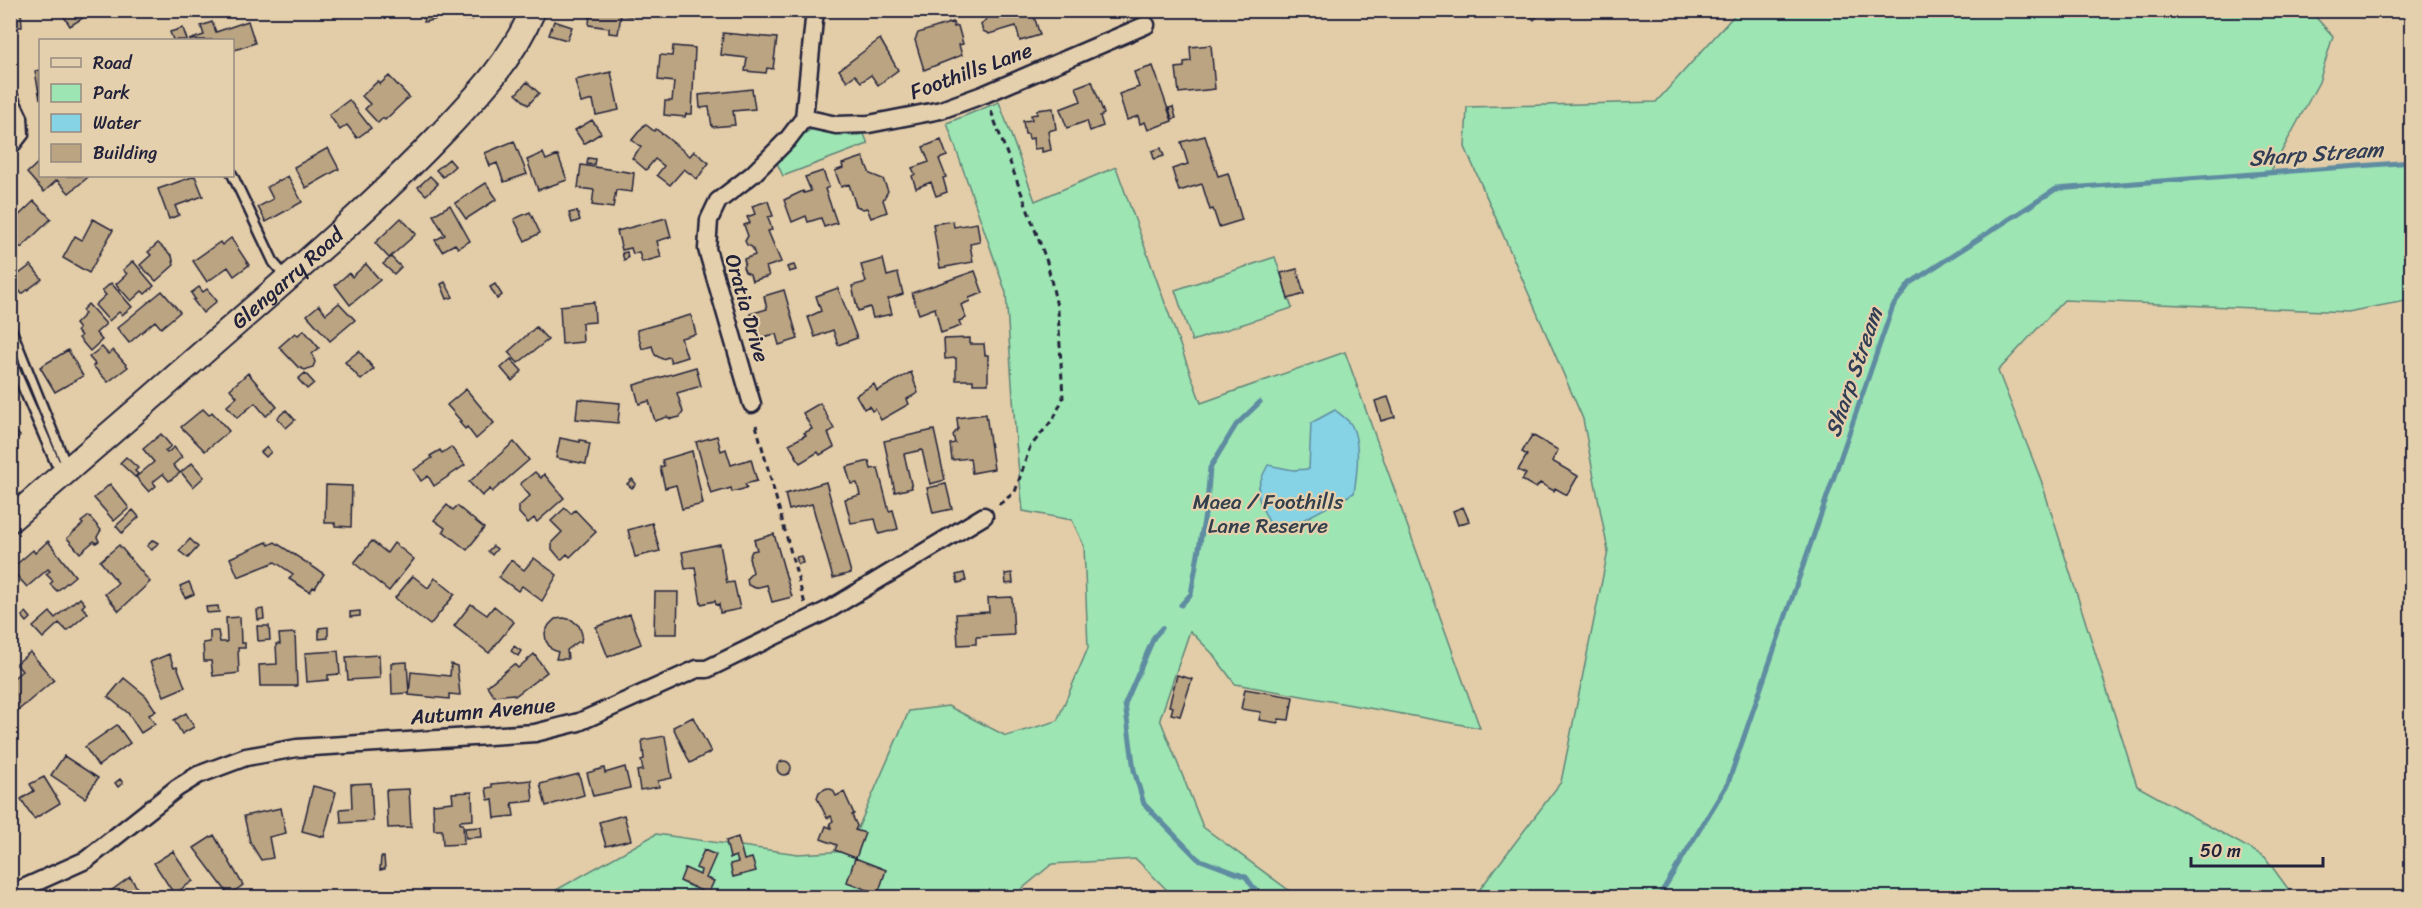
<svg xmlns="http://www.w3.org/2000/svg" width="2422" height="908" font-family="Sriracha,sans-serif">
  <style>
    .green { fill: #9de5b3; stroke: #608477; stroke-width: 1.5 }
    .water { fill: #86d3e5; stroke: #5e8ca1; stroke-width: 1.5 }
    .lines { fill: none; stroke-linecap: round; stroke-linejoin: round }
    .stream { stroke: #5e8ca1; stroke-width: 5 }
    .building { fill: #bba482; stroke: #22223b; stroke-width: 1.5 }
    .lane-casing { stroke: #22223b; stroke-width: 13 }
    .street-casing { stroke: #22223b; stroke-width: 21 }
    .secondary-casing { stroke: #22223b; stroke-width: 28 }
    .path { stroke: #22223b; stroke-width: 3; stroke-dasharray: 6 4.5; stroke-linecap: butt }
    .lane { stroke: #e5d0ae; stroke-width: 8 }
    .street { stroke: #e5d0ae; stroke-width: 16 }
    .secondary { stroke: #e5d0ae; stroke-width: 24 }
    .labels { text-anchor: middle; stroke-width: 4.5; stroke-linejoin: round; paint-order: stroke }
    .street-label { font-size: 21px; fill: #22223b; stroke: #e5d0ae }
    .park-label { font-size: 21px; fill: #343f4d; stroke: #e5d0ae }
    .water-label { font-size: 22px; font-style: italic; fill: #313d54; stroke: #e5d0ae }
  </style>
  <rect width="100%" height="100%" fill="#e3cda8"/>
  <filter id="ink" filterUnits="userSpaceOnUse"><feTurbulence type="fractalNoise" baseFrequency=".0167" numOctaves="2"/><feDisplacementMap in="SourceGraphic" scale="12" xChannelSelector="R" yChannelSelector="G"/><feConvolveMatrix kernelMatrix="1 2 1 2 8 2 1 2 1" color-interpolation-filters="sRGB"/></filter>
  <g filter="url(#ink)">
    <path class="green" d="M1739 10H2309L2333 36 2319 82 2270 173 2411 162V300L2347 312 2064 300 1998 371 2041 480 2137 786 2265 857 2294 897H1474L1561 782 1608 551 1583 419 1465 147 1467 107 1656 102Z
      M999 102 1035 201 1116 167 1201 403 1345 352 1480 728 1235 684 1212 653 1190 631 1160 719 1203 827 1298 897H1174L1136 859 1052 864 1012 897 542 898 656 834 798 854 848 851 909 711 948 706 1006 736 1057 721 1088 648 1084 546 1072 520 1023 511 1016 443 1006 293 947 123Z
      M815 128 852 136 864 134 868 144 783 176 777 163C790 150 798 134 815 128Z
      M1275 257 1292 308 1192 341 1175 290Z"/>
    <path class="water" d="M1335 410C1341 415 1349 420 1352 426 1361 445 1357 473 1354 493L1284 530 1271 526C1257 497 1252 494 1268 465L1293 470 1309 469 1311 423Z"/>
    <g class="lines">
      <path class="stream" d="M1181 605 1191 594 1207 503 1210 468 1236 425 1260 402
        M1162 628 1154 637 1125 704 1134 770 1144 804 1198 859 1246 877 1261 898
        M1658 898 1728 783 1893 306 1910 283 2056 189 2412 162"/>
    </g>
    <path class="building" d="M10 10H21L22 27H10Z
      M58 10H83L86 16 70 26 61 12 59 13Z
      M422 10H473L472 20 442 18 424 22Z
      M597 10H632L631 16 621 15 618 34 609 33V28L589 25 590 12 596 13Z
      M984 10H1032L1040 35 1020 41 1016 26 989 34 983 31 981 25 987 18Z
      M1525 10H1543L1534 20Z
      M248 21 255 43 232 51V40H189L204 35 201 26 212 22 216 32Z
      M554 21 572 27 567 40 549 35Z
      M953 22 954 27 958 26 963 44 959 45 962 55 924 70 915 40 918 33Z
      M183 28 187 40H173L170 32Z
      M723 33 777 38 773 69 767 68 766 73 745 71 747 58 721 55Z
      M880 39 898 70 878 85 871 75 861 82 855 75 847 81 839 70Z
      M1211 45 1215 89 1179 93 1176 68 1184 67V62L1191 61 1190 47Z
      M673 46 695 48 692 114H686L685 117 664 115 665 101H672L674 82 658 80 660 55 672 56Z
      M1153 66 1172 121 1148 130 1145 122 1140 124 1138 116 1127 120 1119 94 1139 87 1134 72Z
      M40 70V99L35 71Z
      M611 72 619 110 596 115 593 100 581 103 575 80Z
      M389 76 409 97 385 120 383 118 378 123 365 109 370 104 362 96 378 81 380 84Z
      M1092 81 1104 114 1100 116 1103 126 1090 131 1087 121 1067 128 1060 109 1081 101 1076 87Z
      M527 82 539 93 528 105 516 94Z
      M752 89 755 109 733 111 735 125 712 127 709 107 700 108 699 95Z
      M349 100 371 128 357 138 347 125 340 130 329 115Z
      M1173 107 1176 118 1172 119 1169 108Z
      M1053 108 1056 129 1048 131 1051 150 1042 152V148L1034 149 1033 138 1029 139 1028 134H1025L1023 121 1032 120 1031 115 1037 114V110Z
      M592 120 601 133 584 144 575 130Z
      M645 124 654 131 656 129 690 156 694 151 709 163 697 179 684 169 670 185 657 175 664 166 655 159 646 170 632 158 641 147 632 140Z
      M1205 136 1218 176 1228 173 1242 220 1219 227 1213 209 1210 210 1202 184 1179 191 1172 169 1188 164 1181 142Z
      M941 140 947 156 939 159 946 177 943 178 947 192 936 196 931 182 916 188 912 176 915 174 912 168 929 162 923 147Z
      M514 141 527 174 504 182 497 163 490 166 485 153Z
      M328 148 339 169 306 188 294 167Z
      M1161 148 1164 156 1154 159 1152 151Z
      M543 153 546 160 558 155 567 180 538 190 527 160Z
      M863 157 870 174 883 179 888 191 883 200 887 212 871 218 867 208 863 209 856 206 849 184 841 187 835 171 843 168 842 164Z
      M588 158 595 159 594 165 587 164Z
      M449 159 455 166 443 177 436 170Z
      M40 161V176H85L87 178 69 193 57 180 44 192 27 173Z
      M581 165 634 173 632 192 616 190 613 208 592 205 594 190 578 188Z
      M823 171 829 187 825 189 837 223 824 227 821 218 808 222 806 216 792 222 784 200 803 191 804 193 811 191 805 177Z
      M195 176 203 196 175 206 179 215 169 219 158 189Z
      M288 176 302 202 266 222 258 207 273 199 267 187Z
      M430 176 438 184 426 195 418 187Z
      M486 183 497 199 466 219 455 203Z
      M34 201 51 219 21 248 10 237V224Z
      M768 201 773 216 768 217 772 230 768 231 781 262 766 267 769 276 752 281 750 274 745 272 743 267 745 263 744 259 755 255 752 247 747 245 745 241 748 236 744 225 750 223 747 217 755 214 752 206Z
      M450 205 470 241 458 248 455 244 442 251 435 240 445 235 433 215Z
      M577 211 580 220 572 223 569 213Z
      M530 212 540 233 525 241 514 219Z
      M401 218 416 234 389 258 375 243Z
      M666 218 671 237 657 241 661 257 642 262 639 252 633 254 631 248 622 250 617 231Z
      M93 219 113 230 89 273 63 258 75 236 82 240Z
      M953 221 954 227 977 223 980 242 970 244 973 262 940 268 933 224Z
      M231 238 249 265 234 276 228 267 207 282 193 261 220 242 222 245Z
      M158 243 172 256 174 265 156 281 140 265 151 255 148 252Z
      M627 252 628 258 624 260 622 253Z
      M391 257 401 267 394 274 383 264Z
      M883 259 887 276 898 273 903 294 888 299 892 314 873 318 870 307 858 311 852 286 866 282 861 265Z
      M133 261 154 286 145 294 142 291 131 301 116 284 127 274 123 270Z
      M366 264 380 280 350 305 335 285 349 273 352 277Z
      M31 265 42 279 22 294 11 280Z
      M794 265 796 270 789 272 787 267Z
      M1297 269 1304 294 1288 299 1281 273Z
      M975 271 983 293 969 298 970 301 961 305 966 318 959 321 961 326 941 333 935 308 919 314 912 293Z
      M445 282 453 297 447 299 441 284Z
      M111 283 132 307 122 315 119 312 109 321 95 305 106 295 102 291Z
      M495 284 502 295 497 299 490 287Z
      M199 287 203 292 207 289 217 301 203 313 193 300 195 299 191 293Z
      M838 288 857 338 838 345 833 330 815 337 808 317 821 311 816 296Z
      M784 290 798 339 779 345 776 334 758 338 750 314 767 309 764 296Z
      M162 291 180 312 161 328 155 321 129 343 117 328Z
      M594 302 595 322 582 323 583 342 562 344 560 306Z
      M339 303 355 320 330 341 307 315 319 305 326 314Z
      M88 304 106 324 96 333 102 340 90 351 79 338 81 336 77 331 79 329 75 324 85 314 82 310Z
      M691 315 696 334 681 338 687 357 671 362 669 357 662 359 655 355 652 346 642 349 637 330Z
      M536 327 548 340 518 363 508 352Z
      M304 330 319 348 312 354 315 362 313 367 305 370 298 367 279 347 295 333 298 335Z
      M970 338V344H984L985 355H988V384H973V380H956V358L945 359 944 339Z
      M102 347 108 354 113 350 128 367 108 382 93 366 95 364 89 357Z
      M68 350 83 376 55 392 40 367Z
      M359 351 374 369 361 380 345 362Z
      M511 359 522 371 512 381 501 368Z
      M696 367 701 386 677 393 683 412 680 417 671 419 667 417 655 421 649 401 639 404 634 385Z
      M911 372 918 393 907 399 909 404 881 420 875 409 872 411 869 406 864 409 856 395 874 384 877 391Z
      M248 373 277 407 266 416 255 403 237 418 227 406 237 397 230 389Z
      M305 373 314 383 307 389 298 379Z
      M466 389 494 423 476 439 467 427 465 429 459 422 461 421 447 405Z
      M1388 397 1395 417 1381 421 1375 401Z
      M578 399 620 403 618 423 576 419Z
      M820 403 834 429 828 433 834 447 820 455 818 452 800 463 789 444 806 435 804 433 812 429 803 413Z
      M203 409 209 415 212 412 229 431 205 451 181 427Z
      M286 410 295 420 286 428 277 418Z
      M986 414 994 469 972 473 970 458 952 460 950 444 955 443 953 435 958 429 957 418Z
      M10 425 20 436 10 444Z
      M934 430 945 480 930 484 922 450 904 454 912 488 895 492 884 441Z
      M161 434 171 446 165 451 167 453 174 447 182 457 173 465 180 473 169 481 163 474 153 482 156 486 149 492 136 477 154 462 143 449Z
      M1532 435 1558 450 1552 461 1578 476 1567 495 1555 488 1554 491 1540 483 1536 488 1522 480 1526 474 1518 470 1527 455 1522 452Z
      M717 436 721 451 726 449 731 465 751 459 757 481 745 484 747 488 732 492 731 488 711 494 696 442Z
      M560 438 580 442V440L586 441 585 443 590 444 586 464 556 458Z
      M514 442 529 460 492 492 490 489 482 496 469 482Z
      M267 447 271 452 266 457 261 452Z
      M451 447 465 465 434 486 428 476 421 481 414 470 432 458 430 456 440 450 442 453Z
      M692 451 703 504 682 509 676 485 665 488 660 467 664 466 662 460Z
      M126 457 138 468 135 471 138 474 135 477 120 463Z
      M869 461 871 469 878 468 889 511 893 510 898 529 879 534 875 519 851 523 845 499 860 495 857 483 851 484 846 467Z
      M192 463 204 477 193 487 181 472Z
      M535 472 541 478 544 474 564 498 537 522 534 518 528 523 519 513V506L530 496 520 484Z
      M632 479 636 484 632 488 627 484Z
      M826 482 851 573 833 578 812 504 789 510 785 494Z
      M110 484 129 508 114 521 94 498Z
      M946 484 952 509 933 513 927 488Z
      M326 485 352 486 351 527 335 526V523H325Z
      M447 505 453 510 457 506 484 528 467 550 443 531 445 528 434 520Z
      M1463 507 1469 521 1458 525 1453 511Z
      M565 508 571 514 575 510 596 532 570 557 567 554 561 560 552 549V542L562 532 551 521Z
      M133 510 139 517 122 533 116 526Z
      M89 516 101 530 97 537 99 541 96 543 94 541 80 553 67 538 83 524 81 522Z
      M652 523 660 551 635 557 628 530Z
      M774 534 792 597 772 602 767 585 755 588 748 585 747 578 753 572 749 558 752 551 757 550 754 540Z
      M190 539 198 547 188 558 179 551Z
      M153 540 158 543 152 550 147 546Z
      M48 541 75 576 57 591 50 584 53 581 46 574 50 571 48 569 27 587 11 569 33 550 35 553Z
      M372 541 387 553 394 543 414 559 389 591 354 563Z
      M267 542 269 545 275 542 324 574 315 588 313 587 310 592 289 579 293 574 275 562 238 577 230 558Z
      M720 544 727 583 734 582 740 609 720 613 719 604 716 605 715 601 701 604 695 567 685 568 682 552Z
      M119 545 150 582 119 611 105 594 118 583 100 561Z
      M493 546 497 549 492 555 488 551Z
      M801 556 803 563 798 564 796 557Z
      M534 558 557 575 542 601 522 586 518 591 499 577 511 560 524 570Z
      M964 573 966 581 958 583 956 575Z
      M1012 573 1013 583 1006 584 1005 574Z
      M413 576 428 588 435 578 455 594 430 625 395 598Z
      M189 582 194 594 185 598 180 586Z
      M655 592H678L677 634H654Z
      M1012 597 1014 635 976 637V644L958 645 956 614 989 612 988 598Z
      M80 598 85 604 82 607 88 613 67 631 59 623 43 638 33 627 50 612 55 618 76 600 77 601Z
      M471 604 487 615 494 606 514 622 489 653 454 626Z
      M218 606 219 612 207 613 206 607Z
      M263 609 264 619 258 620 257 610Z
      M360 611V616L350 617V612Z
      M26 612 31 618 27 622 22 616Z
      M630 614 641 644 608 657 596 627Z
      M240 617 241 643H245V648H238L239 673 213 676 211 661H204L203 643 210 642V631H218L220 642H227L226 618Z
      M564 618 572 620 579 626 582 634 581 642H578L567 650 568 659H556L558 652 551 649 546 641 545 633 549 625 555 619Z
      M257 626H269L270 640 258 641Z
      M328 627V638L319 639V628Z
      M295 633 297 686H260L259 665 277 664 276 644H280L279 634Z
      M514 646 521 651 518 656 511 651Z
      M338 651 340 674 328 675V680L307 682 305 653Z
      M30 652 54 680 15 713 10 707V681L22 671 16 664Z
      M169 654 174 667 177 666 185 687 164 696 150 662Z
      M534 654 547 672 515 696 513 694 494 696 487 686 514 664 518 668Z
      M379 655 380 678 348 680 346 657Z
      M407 662 409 693 392 694 391 663Z
      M451 664 457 666 460 695 449 694V699L409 695 411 672 450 676Z
      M1177 675 1192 679 1180 716 1171 714 1173 707 1169 706Z
      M124 678 146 696 156 711 149 715 155 724 141 733 128 713 108 697Z
      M1245 689 1293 697 1289 720 1279 719 1278 723 1259 720 1261 712 1241 709Z
      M186 713 194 727 182 734 174 720Z
      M693 717 711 752 690 763 673 727Z
      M117 725 130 743 98 766 85 747Z
      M665 736 672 778 658 781 659 787 640 790 637 771 643 770 641 760 644 759 642 740Z
      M64 756 98 778 85 798 51 775Z
      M777 768a7 7 0 1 1 14 0a7 7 0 1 1-14 0Z
      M625 767 630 788 593 796 587 773 604 768 605 773Z
      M579 774 584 795 546 806 540 784Z
      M44 777 60 803 34 819 21 799 34 791 30 784Z
      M120 779 123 783 118 787 115 783Z
      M531 780 533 801 512 803 514 816 495 818 493 799 488 800 486 788 492 787V784Z
      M371 783 373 821 341 823 340 809 352 808 351 784Z
      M313 786 336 792 324 837 302 831Z
      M827 788 833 790 836 796 844 792 854 814 852 815 857 826 855 830 865 833 856 858 835 850 837 845 821 839 826 826 831 828 830 823 833 821 831 816 827 818 817 798 819 792Z
      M409 789 411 827 388 828 386 790Z
      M472 792 473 820 460 821V824H463L464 844 443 845 442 830H434L433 804 453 802 452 793Z
      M281 808 286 833 269 837 273 858 261 860 250 842 244 816Z
      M624 815 631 840 606 846 599 822Z
      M481 827 482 837 466 838 465 828Z
      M214 835 243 885 229 895 194 848Z
      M738 837 744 860 752 858 756 871 733 877 730 864 738 862 736 856 730 858 726 841Z
      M704 850 716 855 706 878 714 881 708 894 680 881 685 868 700 875 701 870 696 868Z
      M173 851 193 881 174 894 154 863Z
      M381 857H384L385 869 380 870Z
      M855 858 886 870 878 894 847 882Z
      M130 877 144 898H101Z
      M327 894V898H308V895Z"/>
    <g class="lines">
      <defs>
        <path id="lane" d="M10 90 23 117 24 135 10 153
          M232 174 274 263 286 277
          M10 326 67 467
          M10 358 55 462 63 471"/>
        <path id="street" d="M804 118 836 125 869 124 941 110 985 94 1146 25
          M752 404 707 249 709 220 718 201 753 174 788 139 804 118 815 10
          M10 894 86 860 177 788 198 775 246 757 297 748 535 733 579 722 697 669H707L830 609 984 516"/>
        <g id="secondary">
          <path id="s1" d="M10 520C95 447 179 374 263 300 326 245 388 190 445 130 480 93 513 58 533 10"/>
        </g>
      </defs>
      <use href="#lane" class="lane-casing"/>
      <use href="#street" class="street-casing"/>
      <use href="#secondary" class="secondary-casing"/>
      <path class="path" d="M991 111 1047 262 1058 311 1063 398 1054 418 1030 447 1015 492 997 506
        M756 425 805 604"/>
      <use href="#lane" class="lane"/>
      <use href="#street" class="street"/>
      <use href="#secondary" class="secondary"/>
    </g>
  </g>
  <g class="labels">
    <g class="street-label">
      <text transform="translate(971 71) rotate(-20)" y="7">Foothills Lane</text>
      <text dy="7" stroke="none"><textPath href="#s1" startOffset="368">Glengarry Road</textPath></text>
      <text transform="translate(747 308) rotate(74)" y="7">Oratia Drive</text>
      <text transform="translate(483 711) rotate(-5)" y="7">Autumn Avenue</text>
    </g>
    <g class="park-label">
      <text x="1268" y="509">Maea / Foothills<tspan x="1268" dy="24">Lane Reserve</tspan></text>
    </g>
    <g class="water-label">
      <text transform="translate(2316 153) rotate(-4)" y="8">Sharp Stream</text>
      <text transform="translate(1853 372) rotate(-71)" y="8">Sharp Stream</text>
    </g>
  </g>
  <rect width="2422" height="908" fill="none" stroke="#e5d0ae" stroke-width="36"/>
  <rect x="18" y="18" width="2386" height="872" fill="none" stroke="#22223b" stroke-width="2" filter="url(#ink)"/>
  <rect x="39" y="39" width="195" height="138" fill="#e5d0ae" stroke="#978a80" stroke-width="1.5"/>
  <rect x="51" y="58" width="30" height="9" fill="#e5d0ae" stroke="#978a80" stroke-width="1.5"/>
  <text x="93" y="69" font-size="18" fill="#22223b">Road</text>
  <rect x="51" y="84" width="30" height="18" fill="#9de5b3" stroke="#978a80" stroke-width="1.5"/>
  <text x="93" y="99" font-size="18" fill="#22223b">Park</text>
  <rect x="51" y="114" width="30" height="18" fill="#86d3e5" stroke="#978a80" stroke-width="1.5"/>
  <text x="93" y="129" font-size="18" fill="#22223b">Water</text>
  <rect x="51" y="144" width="30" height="18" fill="#bba482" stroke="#978a80" stroke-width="1.5"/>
  <text x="93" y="159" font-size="18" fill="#22223b">Building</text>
  <path d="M2191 857v9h132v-9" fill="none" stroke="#22223b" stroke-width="3"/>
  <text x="2200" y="857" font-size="18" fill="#22223b" stroke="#e5d0ae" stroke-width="4.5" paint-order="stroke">50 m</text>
</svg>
